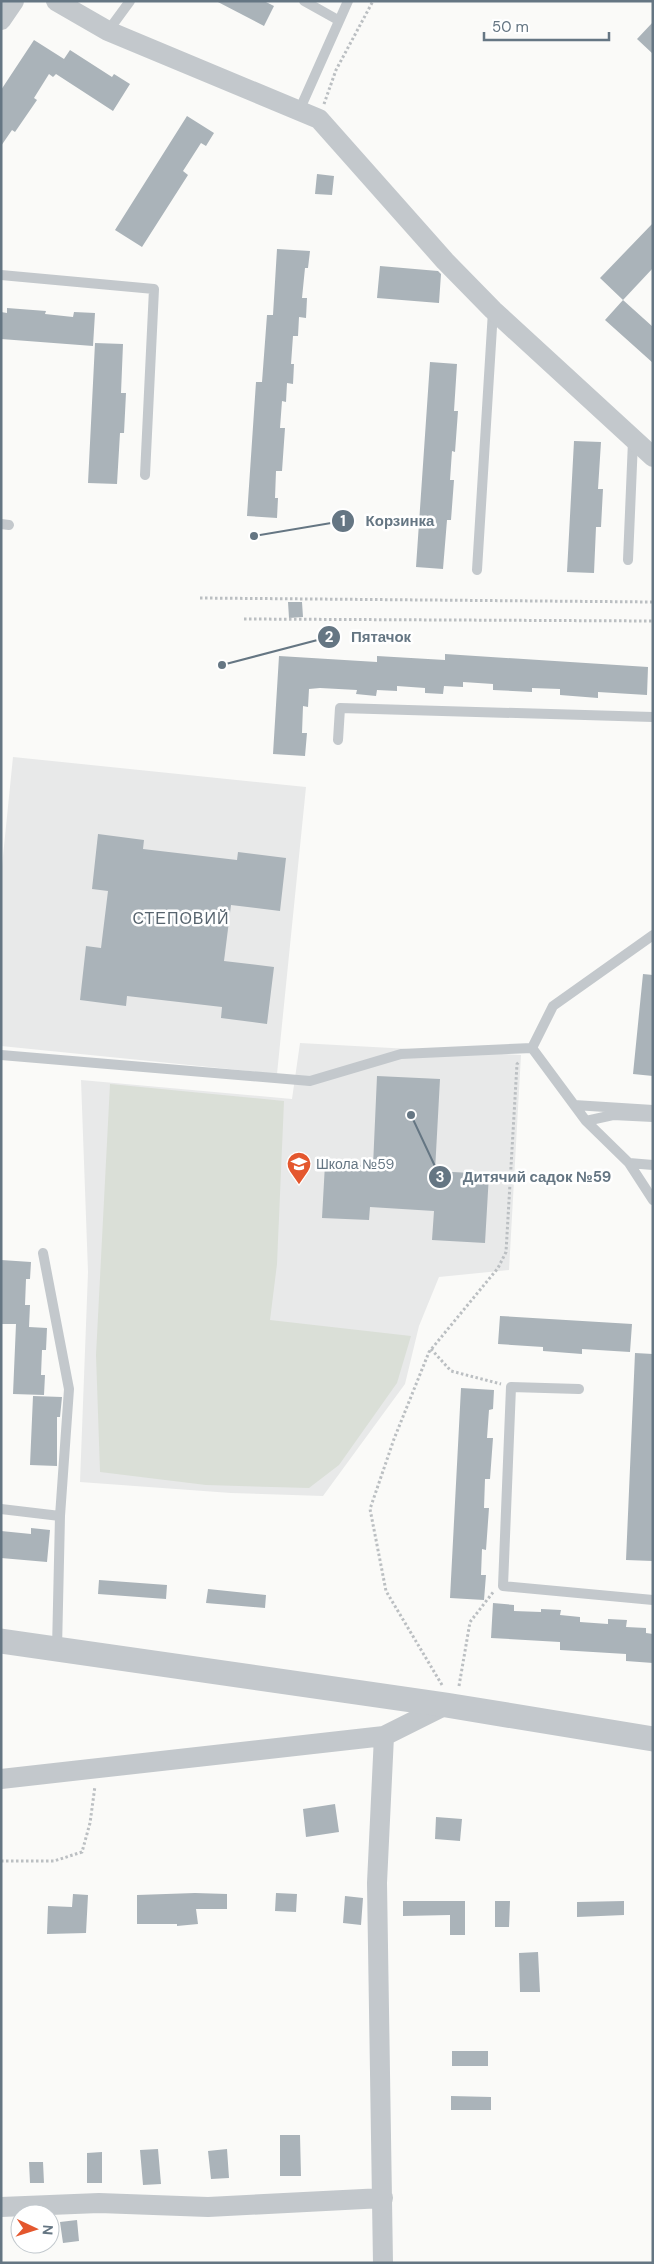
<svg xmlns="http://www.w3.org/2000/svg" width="654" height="2264" font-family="'DM Sans',sans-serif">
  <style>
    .built { fill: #e8e9e9 }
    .green { fill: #dadfd7 }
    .building { fill: #aab3b9 }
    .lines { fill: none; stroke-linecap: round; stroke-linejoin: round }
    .path { stroke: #bbbfc2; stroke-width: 3; stroke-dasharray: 2.5 2.5; stroke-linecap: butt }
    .service { stroke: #c3c8cc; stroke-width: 10 }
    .minor { stroke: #c3c8cc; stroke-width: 20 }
    .tertiary { stroke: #c3c8cc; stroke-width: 25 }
    .labels { text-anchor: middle; stroke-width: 5; stroke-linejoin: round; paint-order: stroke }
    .poi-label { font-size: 14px; fill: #657683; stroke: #fff; text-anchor: start }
    .quarter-label { font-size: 16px; letter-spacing: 1px; fill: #57646e; stroke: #fff }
    .leader { fill: none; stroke: #657683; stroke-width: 2 }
    .callout-dot { fill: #657683; stroke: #fff; stroke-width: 2 }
    .mark-label { font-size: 15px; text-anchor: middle; font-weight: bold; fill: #fff }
    .callout-label { font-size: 15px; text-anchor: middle; font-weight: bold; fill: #657683; stroke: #fff; stroke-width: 5; stroke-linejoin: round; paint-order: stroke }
  </style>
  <rect width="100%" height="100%" fill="#fafaf8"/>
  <path class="built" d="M13 757 306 787 277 1074 1 1046V876Z
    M300 1043 521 1055 509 1270 439 1277 419 1326 405 1384 323 1496 231 1493 80 1482 88 1272 81 1080 292 1099Z"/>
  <path class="green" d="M110 1084 284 1101 277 1264 270 1320 411 1336 397 1383 339 1465 309 1488 206 1485 100 1472 96 1355Z"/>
  <path class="building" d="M216 1H264L274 6 264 26Z
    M653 22V54L637 39Z
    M34 40 64 59 70 50 112 77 114 74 130 84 113 111 56 74 53 77 49 74 34 98 37 100 15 132 12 130 1 146V90Z
    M187 116 214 133 206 146 201 143 183 171 188 175 142 247 115 230Z
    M317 174 334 176 332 195 315 194Z
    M653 223V268L623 300 600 278Z
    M277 249 310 251 308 268H305L302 298H307L306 318 299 317 298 336H293L291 364H294L293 384 287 383 286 402 282 401 280 428H285L282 471H276L275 498H278L277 518 247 516 256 382H262L267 315H273Z
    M380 266 438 271 441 274 439 303 377 298Z
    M623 300 653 327V363L605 320Z
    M7 308 46 311 45 314 73 317 74 312 95 313 93 346 1 339V312L7 313Z
    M95 343 123 344 121 393H126L124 433H120L117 484 88 483Z
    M430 362 457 364 454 411H458L455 452 452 451 450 480H454L451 520H447L443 569 416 567Z
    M574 441 601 442 598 489H603L601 527H596L594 573 567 572Z
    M288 602H302L303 617 289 618Z
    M445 654 648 667 647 695 598 692V698L560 695V689L532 688V692L493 690V684L463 682V687L444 686 443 694 425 693V688L397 686V691L377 690 376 696 356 694 357 690 320 688 309 689 308 707 303 706 302 733H307L305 756 273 754 279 656 377 662V656L445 660Z
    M98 834 144 840 143 849 237 860 238 852 286 858 280 911 231 905 224 961 274 967 267 1024 221 1018 222 1007 127 996 126 1006 80 1000 86 946 101 948 108 891 92 889Z
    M643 974 653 975V1076L633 1074Z
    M377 1076 440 1079 435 1171 489 1174 485 1243 432 1240 434 1211 370 1207 369 1220 322 1218 325 1164 373 1166Z
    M1 1260 31 1262 30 1279H26L25 1305H30L29 1327 47 1328 46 1350H42L41 1375H45L44 1395 13 1394 16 1324H1Z
    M500 1316 632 1324 630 1352 582 1349V1354L543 1351V1347L498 1344Z
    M635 1353 653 1354V1561L626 1560Z
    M461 1388 494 1390 493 1409 489 1410 487 1438H493L490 1479H485L484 1508H489L486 1550 482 1549 481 1575H486L484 1600 450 1598Z
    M33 1396 62 1397 60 1417H57V1466L30 1465Z
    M31 1528 50 1530 47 1562 1 1558V1531L31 1534Z
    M99 1580 167 1585 166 1599 98 1594Z
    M208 1589 266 1595 265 1608 206 1603Z
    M493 1603 514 1605V1611L541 1612V1609L561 1610 560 1615 580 1617V1622L608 1624V1619L627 1620 626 1627 646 1628V1633L653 1634V1663L626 1661V1654L560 1650V1642L491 1638Z
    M335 1804 339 1832 306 1837 303 1809Z
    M436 1817 462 1819 460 1841 435 1839Z
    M195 1893 227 1894V1909H196L198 1924 177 1926V1924H137V1895Z
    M276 1893 297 1894 296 1912 275 1911Z
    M73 1894 88 1895 86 1933 47 1934 48 1906 72 1907Z
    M345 1896 363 1898 361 1925 343 1923Z
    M403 1901H465V1935H450V1915L403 1916Z
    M495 1901H510L509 1927H495Z
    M624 1901V1915L577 1917V1902Z
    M538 1952 540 1992H520L519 1953Z
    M452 2051H488V2066H452Z
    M451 2096 491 2097V2110H451Z
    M280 2135H300L301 2176H280Z
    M158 2149 161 2184 143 2185 140 2150Z
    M227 2149 229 2178 211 2179 208 2151Z
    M102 2152V2183H87V2153Z
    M29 2162H43L44 2183H30Z
    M77 2220 79 2241 63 2243 60 2222Z"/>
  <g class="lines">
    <path class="path" d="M324 104 336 70 373 1
      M200 598 653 602
      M244 619 653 621
      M431 1349 451 1371 501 1384
      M442 1685 386 1591 370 1509 394 1439 429 1352 498 1268 506 1252 517 1064 519 1062
      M459 1686 470 1622 494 1591
      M1 1861H54L82 1852 90 1823 95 1786"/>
    <path class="service" d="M304 1 338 20
      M108 31 130 1
      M299 111 348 1
      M1 275 154 289 145 475
      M1 524 9 525
      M628 560 633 441
      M477 570 493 311
      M338 740 340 708 653 717
      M653 935 553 1006 532 1048 586 1121 629 1163 653 1165
      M1 1055 310 1081 401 1054 532 1048
      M574 1105 653 1110
      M586 1121 613 1115 653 1117
      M629 1163 653 1200
      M43 1253 69 1389 60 1516 57 1649
      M579 1389 511 1387 503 1586 653 1600
      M1 1509 60 1516"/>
    <path class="minor" d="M56 1 108 31 319 119 445 261 493 310 653 457
      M1 20 14 1
      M1 1779 384 1736 446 1705
      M1 2207 99 2203 208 2207 383 2198
      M383 2263 377 1883 384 1736"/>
    <path class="tertiary" d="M1 1641 446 1705 653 1739"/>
  </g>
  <defs>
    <symbol id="school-pin" viewBox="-11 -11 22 30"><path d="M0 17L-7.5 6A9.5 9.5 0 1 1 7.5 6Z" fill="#e4572e" stroke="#fff"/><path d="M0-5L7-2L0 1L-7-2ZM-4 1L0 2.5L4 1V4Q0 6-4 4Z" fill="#fff"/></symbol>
  </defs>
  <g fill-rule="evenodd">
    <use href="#school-pin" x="285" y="1150" width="28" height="38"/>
  </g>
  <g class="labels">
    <g class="poi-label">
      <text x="316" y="1169">Школа №59</text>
    </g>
    <g class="quarter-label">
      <text x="181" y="924">СТЕПОВИЙ</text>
    </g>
  </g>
  <path class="leader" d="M254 536L343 521M222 665L329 637M411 1115L440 1177"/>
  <g class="callout-dot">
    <circle cx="254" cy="536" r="5"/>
    <circle cx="222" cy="665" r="5"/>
    <circle cx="411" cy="1115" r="5"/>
    <circle cx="343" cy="521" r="12"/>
    <circle cx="329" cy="637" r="12"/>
    <circle cx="440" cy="1177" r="12"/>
  </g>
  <g class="mark-label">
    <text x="343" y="526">1</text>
    <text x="329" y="642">2</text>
    <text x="440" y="1182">3</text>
  </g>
  <g class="callout-label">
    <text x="400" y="526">Корзинка</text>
    <text x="381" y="642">Пятачок</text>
    <text x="537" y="1182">Дитячий садок №59</text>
  </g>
  <rect width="654" height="2264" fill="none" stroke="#657683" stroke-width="5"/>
  <g transform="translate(35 2229) rotate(94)"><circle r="24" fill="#ffffff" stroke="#c1c8cd"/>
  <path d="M0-4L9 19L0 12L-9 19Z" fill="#e4572e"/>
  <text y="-8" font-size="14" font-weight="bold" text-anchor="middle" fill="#657683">N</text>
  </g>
  <path d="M484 32v8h125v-8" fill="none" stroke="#657683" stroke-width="2.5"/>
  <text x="492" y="32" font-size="15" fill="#657683" stroke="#ffffff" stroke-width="4" paint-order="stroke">50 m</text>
</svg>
